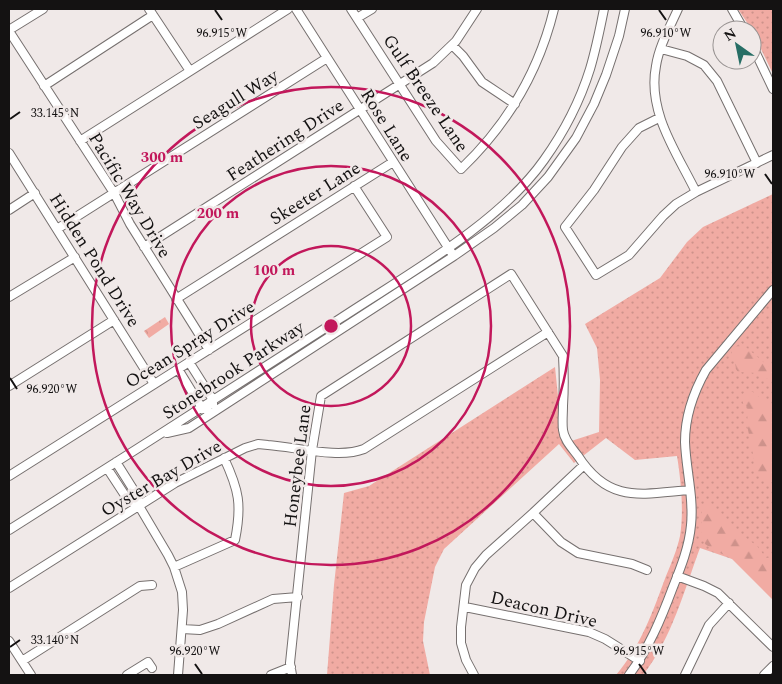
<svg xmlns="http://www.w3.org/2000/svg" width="782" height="684" font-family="Spectral,serif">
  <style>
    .grass { fill: url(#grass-dots) }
    .forest { fill: url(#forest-firs) }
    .park { fill: url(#park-crowns) }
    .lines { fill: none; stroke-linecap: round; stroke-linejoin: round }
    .minor-casing { stroke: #76706f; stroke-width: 10 }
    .minor { stroke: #fff; stroke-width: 8 }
    .ticks { fill: none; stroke: #141212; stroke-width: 2 }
    .ring { fill: none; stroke: #c2185b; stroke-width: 2.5 }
    .labels { text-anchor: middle; stroke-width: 5; stroke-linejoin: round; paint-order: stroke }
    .street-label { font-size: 18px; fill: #141212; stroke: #f0e9e8 }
    .ticks-label { font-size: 12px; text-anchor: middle; fill: #141212; stroke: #f0e9e8; stroke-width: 5; stroke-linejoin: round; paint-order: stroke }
    .centre { fill: #c2185b; stroke: #f0e9e8; stroke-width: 2.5 }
    .ring-label { font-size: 15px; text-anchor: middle; font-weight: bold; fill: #c2185b; stroke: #f0e9e8; stroke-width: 5; stroke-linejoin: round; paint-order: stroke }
  </style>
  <defs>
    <pattern id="grass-dots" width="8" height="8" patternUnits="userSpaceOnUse" patternTransform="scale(1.25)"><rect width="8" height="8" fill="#f1aba3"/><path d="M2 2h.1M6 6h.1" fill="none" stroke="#ce928b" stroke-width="1.8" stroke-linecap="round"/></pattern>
    <pattern id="forest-firs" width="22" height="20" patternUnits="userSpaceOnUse" patternTransform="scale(1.25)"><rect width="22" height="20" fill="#f1aba3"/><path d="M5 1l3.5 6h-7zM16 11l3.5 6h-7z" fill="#ce928b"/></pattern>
    <pattern id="park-crowns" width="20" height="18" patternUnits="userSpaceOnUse" patternTransform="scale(1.25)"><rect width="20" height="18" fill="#f1aba3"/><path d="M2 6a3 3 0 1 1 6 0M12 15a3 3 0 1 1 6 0" fill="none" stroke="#ce928b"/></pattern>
  </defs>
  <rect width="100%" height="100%" fill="#f0e9e8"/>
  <path class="grass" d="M738 9H773V74L752 30Z
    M773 194V600L732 559 700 548C684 591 672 638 643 675H616C641 646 653 611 666 576 671 564 677 550 680 536 684 511 681 481 677 456L635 460 606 438 574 463 559 444 444 549 435 567 424 622 423 641 430 675H327L334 585 344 493 369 486 555 367 560 416 565 443 599 432 600 380 597 348 585 324 660 278 687 242 703 227Z"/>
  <path class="forest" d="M741 343 773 370V382L757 373 738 372C734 366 737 371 735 364 731 351 729 351 741 343Z
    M746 391 753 392 773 408V483L757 473 754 465 753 454 747 425 748 408 743 403 742 395Z
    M708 501 724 516 738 532 757 546 766 558 773 557V596L737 561 714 550 705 544 701 536 702 508Z"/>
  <path class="park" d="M165 317 169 324 149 338 144 331Z"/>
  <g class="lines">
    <defs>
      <path id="minor" d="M149 9 190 71
        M296 9 451 252
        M351 9 436 141 461 169C507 125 539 71 554 9
        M678 9C670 27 659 46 656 66 647 112 677 153 696 192
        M732 9 744 30
        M357 18 372 9
        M9 30 43 9
        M9 31 114 193 130 224 209 350
        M452 45 463 56 482 82 515 104
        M752 45 773 89
        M661 49 687 56 704 65 717 81 757 163
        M44 86 153 15
        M659 118 639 128 622 147 594 190 565 227 596 275 629 255 663 216 676 204 696 192 773 155
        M80 141 288 9
        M9 153 154 384
        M9 210 35 193
        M57 229 327 58
        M144 247 433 63 456 41 477 9
        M9 297 75 257
        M176 299 393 162
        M189 362 213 400V405
        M178 369 202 408 207 410
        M9 386 114 320
        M167 433 189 428 454 256 494 228 522 205 548 177 576 138 594 104 606 75 619 36 625 9
        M116 462 138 497 139 506
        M107 468 128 500 139 506 168 555 174 567 182 592 183 610 178 675
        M9 476 387 237 354 186
        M533 513 561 542 578 553 632 564 647 570
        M9 530C120 460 231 389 341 318 406 275 499 224 544 160 564 132 580 101 590 69 596 49 600 29 604 9
        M174 567 235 540C242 505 239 490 224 458
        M677 576 704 586 718 593 773 647
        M9 588 175 483 245 448 258 444 268 445C296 447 339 459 364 449L548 332
        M465 607 589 632 605 639 640 661
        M182 629 200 630 218 624 273 599 298 597
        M9 641 31 675
        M22 661 140 586 152 585
        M127 675 148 662 152 668
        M271 675 291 667
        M292 675 290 663 312 450 321 396 511 274 563 356C564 373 564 390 563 406 563 414 562 422 563 430 564 440 572 448 578 456 609 504 641 494 690 490
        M474 675 466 660 461 643V627L466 585 475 568 486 555 533 513 584 465
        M629 675C649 648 661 619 673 587 681 567 689 547 691 525 694 497 686 470 685 442 685 416 693 393 706 370L773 290
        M685 675 709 625 729 603
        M764 675 773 666"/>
    </defs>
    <use href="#minor" class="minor-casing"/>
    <use href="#minor" class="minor"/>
  </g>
  <path class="ticks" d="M215 10 222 20M659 10 666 20M10 119 20 112M765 174 772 184M10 378 17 389M10 647 20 640M195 664 202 674M639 664 646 674"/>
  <g class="ring">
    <circle cx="331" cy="326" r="80"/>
    <circle cx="331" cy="326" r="160"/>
    <circle cx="331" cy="326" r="239"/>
  </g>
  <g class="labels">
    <g class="street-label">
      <text transform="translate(426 93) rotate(56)" y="6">Gulf Breeze Lane</text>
      <text transform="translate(235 99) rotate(-32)" y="6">Seagull Way</text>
      <text transform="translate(387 125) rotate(58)" y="6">Rose Lane</text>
      <text transform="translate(285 140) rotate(-33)" y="6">Feathering Drive</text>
      <text transform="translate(315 193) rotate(-32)" y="6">Skeeter Lane</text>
      <text transform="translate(130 195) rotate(59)" y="6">Pacific Way Drive</text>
      <text transform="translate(95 260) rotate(58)" y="6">Hidden Pond Drive</text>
      <text transform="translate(190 344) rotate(-32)" y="6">Ocean Spray Drive</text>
      <text transform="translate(233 370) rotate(-33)" y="6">Stonebrook Parkway</text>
      <text transform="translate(297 466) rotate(-83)" y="6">Honeybee Lane</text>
      <text transform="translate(161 478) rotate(-30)" y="6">Oyster Bay Drive</text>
      <text transform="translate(544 609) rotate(13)" y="6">Deacon Drive</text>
    </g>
  </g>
  <g class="ticks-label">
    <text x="222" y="37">96.915°W</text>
    <text x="666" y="37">96.910°W</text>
    <text x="55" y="117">33.145°N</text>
    <text x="730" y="178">96.910°W</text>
    <text x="52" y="393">96.920°W</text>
    <text x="55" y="644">33.140°N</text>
    <text x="195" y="655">96.920°W</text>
    <text x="639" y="655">96.915°W</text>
  </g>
  <circle cx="331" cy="326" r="8" class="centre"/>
  <g class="ring-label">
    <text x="162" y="162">300 m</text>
    <text x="218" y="218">200 m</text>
    <text x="274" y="275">100 m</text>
  </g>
  <rect width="782" height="684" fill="none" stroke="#141212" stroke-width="20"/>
  <g transform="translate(737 45) rotate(327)"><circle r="24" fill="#f0e9e8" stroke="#989392"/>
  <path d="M0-4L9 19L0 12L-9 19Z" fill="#276e65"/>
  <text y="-8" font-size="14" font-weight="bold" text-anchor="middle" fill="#141212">N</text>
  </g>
</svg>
